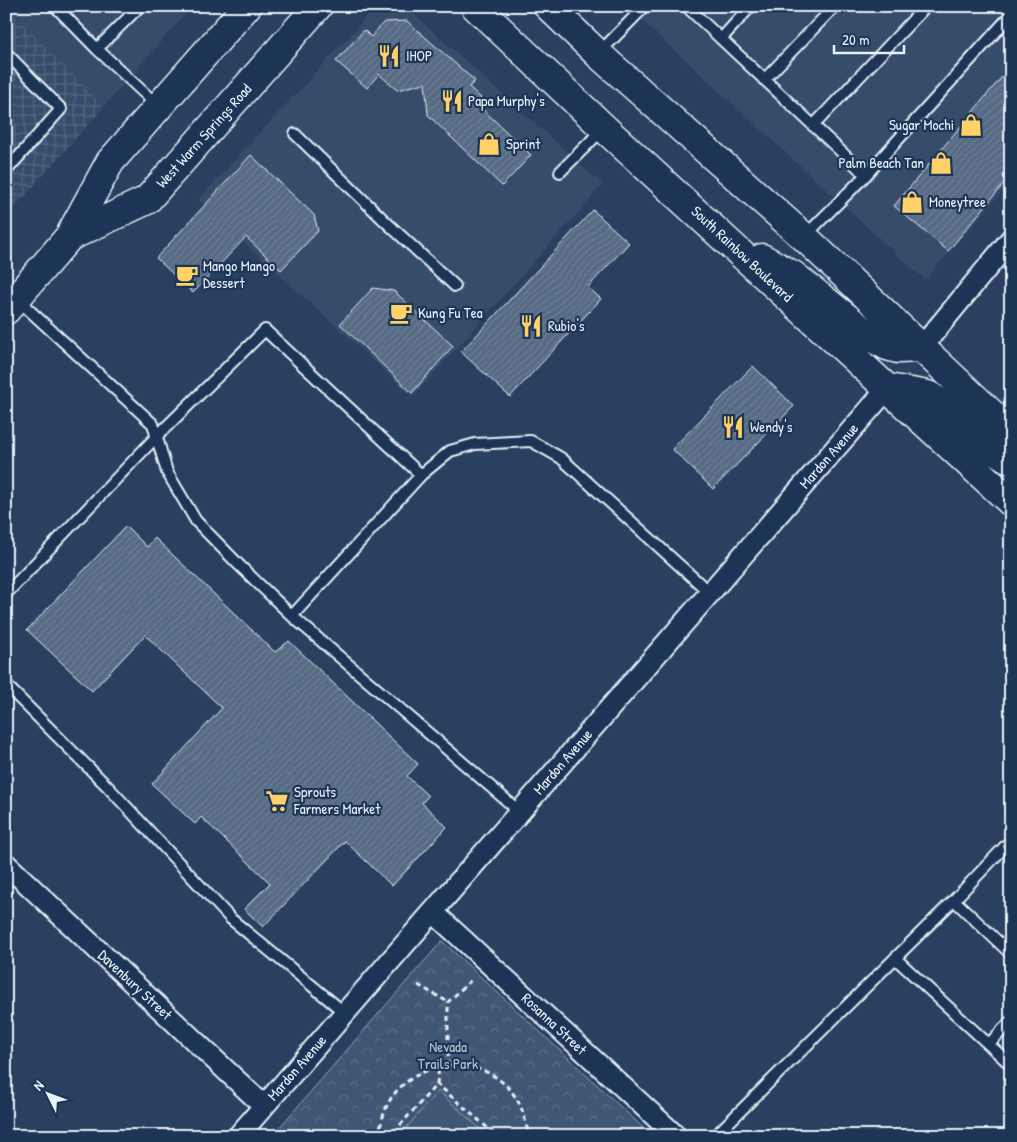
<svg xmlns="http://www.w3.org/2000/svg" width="1017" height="1142" font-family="'Patrick Hand',sans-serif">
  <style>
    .built { fill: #364d6b }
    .industrial { fill: url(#industrial-grid) }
    .forest { fill: url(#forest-crowns); stroke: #94a4b6 }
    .pitch { fill: #415774; stroke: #94a4b6 }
    .building { fill: url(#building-hatch); stroke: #e8f1f8 }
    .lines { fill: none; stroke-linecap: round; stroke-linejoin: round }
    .lane-casing { stroke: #e8f1f8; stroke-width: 14 }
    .street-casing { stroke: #e8f1f8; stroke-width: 24 }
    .secondary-casing { stroke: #e8f1f8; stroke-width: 31 }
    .primary-casing { stroke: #e8f1f8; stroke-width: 31 }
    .path { stroke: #e8f1f8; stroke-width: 3; stroke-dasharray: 5 4; stroke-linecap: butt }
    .lane { stroke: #1d3557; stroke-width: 10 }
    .street { stroke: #1d3557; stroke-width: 20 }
    .secondary { stroke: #1d3557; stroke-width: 28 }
    .primary { stroke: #1d3557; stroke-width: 28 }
    .labels { text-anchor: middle; stroke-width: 4.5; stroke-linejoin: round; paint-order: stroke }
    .poi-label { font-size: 15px; fill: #e8f1f8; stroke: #1d3557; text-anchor: start }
    .street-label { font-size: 15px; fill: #e8f1f8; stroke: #1d3557 }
    .park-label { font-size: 15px; fill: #b6c3d0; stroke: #1d3557 }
  </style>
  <defs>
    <pattern id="industrial-grid" width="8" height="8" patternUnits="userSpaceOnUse" patternTransform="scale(1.25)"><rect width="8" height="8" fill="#364d6b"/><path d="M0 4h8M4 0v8" fill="none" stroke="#536781"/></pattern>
    <pattern id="forest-crowns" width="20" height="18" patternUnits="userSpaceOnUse" patternTransform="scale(1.25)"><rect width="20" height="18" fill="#415774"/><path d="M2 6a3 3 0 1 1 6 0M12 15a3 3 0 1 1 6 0" fill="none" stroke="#5c7089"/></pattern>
    <pattern id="building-hatch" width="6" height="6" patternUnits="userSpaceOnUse" patternTransform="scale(1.25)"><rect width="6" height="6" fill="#556a83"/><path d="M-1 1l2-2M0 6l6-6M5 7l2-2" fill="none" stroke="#6d8095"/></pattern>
  </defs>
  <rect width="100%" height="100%" fill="#294061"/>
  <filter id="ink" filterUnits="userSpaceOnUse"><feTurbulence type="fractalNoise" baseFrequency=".02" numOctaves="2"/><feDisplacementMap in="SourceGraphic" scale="10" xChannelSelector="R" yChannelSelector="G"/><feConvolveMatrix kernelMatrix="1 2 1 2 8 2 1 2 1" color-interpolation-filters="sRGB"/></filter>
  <g filter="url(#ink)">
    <path class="built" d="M6 6H192L104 107Z
      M377 6H405L603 185 413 397 198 200Z
      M626 6H1011V181L925 280Z"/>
    <path class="industrial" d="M6 6 104 107 6 217Z"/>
    <path class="forest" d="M442 941 652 1136H272Z"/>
    <path class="pitch" d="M438 1091 488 1136H407L403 1132Z"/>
    <path class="building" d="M407 21 475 81 469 87 481 98 476 103 531 155 502 186 428 115 425 83 397 90 379 74 367 88 336 61 364 30 371 37 384 22Z
      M1011 66V175L948 251 894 206Z
      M251 155 314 215 318 231 281 270 246 237 193 293 156 258Z
      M593 210 629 243 588 287 601 299 510 397 461 352Z
      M373 288 394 291 453 346 412 393 340 324Z
      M753 366 794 406 713 489 672 449Z
      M126 526 147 547 155 538 275 652 289 641 418 764 407 776 428 796 422 803 447 827 392 886 345 841 263 927 244 909 270 883 201 817 195 824 152 784 222 708 145 635 92 691 27 630Z"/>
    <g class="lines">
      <defs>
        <path id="lane" d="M55 6 97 49 158 106
          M686 6 866 175
          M721 39 751 6
          M97 49 140 6
          M6 53 61 109 6 171
          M598 54 645 6
          M764 80 835 6
          M813 126 926 6
          M295 134 386 222 455 286
          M560 172 603 129
          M804 237 866 175 1011 15
          M17 299 153 424 167 472 196 521 239 565 292 616 520 812
          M6 594 157 436 265 330 421 475
          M292 616 421 475 450 451 475 444 531 441 561 458 710 593
          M6 685 108 787 231 919 345 1013
          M1011 840 954 900 1011 954
          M895 958 1011 1065
          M989 1044 1011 1021
          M715 1136 954 900"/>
        <path id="street" d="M921 348 1011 239
          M6 864 264 1106
          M433 912 676 1136
          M238 1136 888 388"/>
        <path id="secondary" d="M69 237 147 200 318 6
          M6 310 69 237 110 162 247 6"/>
        <path id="primary" d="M475 6 604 128 1011 502
          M548 6 598 54 804 237 1011 432
          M762 258 793 275 872 338 887 346 898 349 921 348
          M888 388 928 395 938 401 993 449 1011 460"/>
      </defs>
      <use href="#lane" class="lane-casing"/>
      <use href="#street" class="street-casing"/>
      <use href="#secondary" class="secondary-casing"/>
      <use href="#primary" class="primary-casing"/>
      <path class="path" d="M418 985 448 1002
        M448 1066V1002L471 980
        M437 1084 439 1066
        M379 1132H394L398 1136
        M394 1132 437 1084 497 1136
        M379 1136C381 1121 385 1105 395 1093 423 1059 481 1055 510 1090 522 1103 525 1119 529 1136"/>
      <use href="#lane" class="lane"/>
      <use href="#street" class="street"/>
      <use href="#secondary" class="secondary"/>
      <use href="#primary" class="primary"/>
    </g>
  </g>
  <defs>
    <symbol id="restaurant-bare" viewBox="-9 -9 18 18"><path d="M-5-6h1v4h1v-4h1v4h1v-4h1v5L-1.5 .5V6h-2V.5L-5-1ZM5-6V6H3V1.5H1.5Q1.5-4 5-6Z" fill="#ffd166" stroke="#1d3557" stroke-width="2.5" paint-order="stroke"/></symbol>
    <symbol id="shop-bare" viewBox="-9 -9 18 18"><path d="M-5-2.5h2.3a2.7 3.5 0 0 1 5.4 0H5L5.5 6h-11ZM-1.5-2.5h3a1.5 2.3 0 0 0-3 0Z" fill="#ffd166" stroke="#1d3557" stroke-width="2.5" paint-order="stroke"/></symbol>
    <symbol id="cafe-bare" viewBox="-9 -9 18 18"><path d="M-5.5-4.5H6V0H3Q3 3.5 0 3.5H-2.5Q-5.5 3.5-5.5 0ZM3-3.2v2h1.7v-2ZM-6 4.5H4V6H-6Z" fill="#ffd166" stroke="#1d3557" stroke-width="2.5" paint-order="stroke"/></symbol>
    <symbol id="supermarket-bare" viewBox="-9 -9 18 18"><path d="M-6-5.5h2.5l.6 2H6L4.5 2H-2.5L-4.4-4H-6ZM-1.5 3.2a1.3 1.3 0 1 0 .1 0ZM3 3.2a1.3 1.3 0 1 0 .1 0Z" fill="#ffd166" stroke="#1d3557" stroke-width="2.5" paint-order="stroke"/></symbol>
  </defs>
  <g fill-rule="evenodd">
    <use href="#restaurant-bare" x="373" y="40" width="32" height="32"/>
    <use href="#restaurant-bare" x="436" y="85" width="32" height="32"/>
    <use href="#shop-bare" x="955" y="109" width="32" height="32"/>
    <use href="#shop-bare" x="473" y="128" width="32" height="32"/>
    <use href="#shop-bare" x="925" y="147" width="32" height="32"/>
    <use href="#shop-bare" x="896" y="186" width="32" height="32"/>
    <use href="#cafe-bare" x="171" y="259" width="32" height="32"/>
    <use href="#cafe-bare" x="385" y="297" width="32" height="32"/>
    <use href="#restaurant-bare" x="515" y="310" width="32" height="32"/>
    <use href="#restaurant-bare" x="717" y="411" width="32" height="32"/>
    <use href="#supermarket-bare" x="261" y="785" width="32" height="32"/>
  </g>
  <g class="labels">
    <g class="poi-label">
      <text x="406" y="61">IHOP</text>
      <text x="468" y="106">Papa Murphy's</text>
      <text x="954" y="130" text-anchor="end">Sugar Mochi</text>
      <text x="506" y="149">Sprint</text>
      <text x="924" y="168" text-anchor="end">Palm Beach Tan</text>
      <text x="929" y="207">Moneytree</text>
      <text x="203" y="271">Mango Mango<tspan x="203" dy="17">Dessert</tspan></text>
      <text x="418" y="318">Kung Fu Tea</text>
      <text x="548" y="331">Rubio's</text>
      <text x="750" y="432">Wendy's</text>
      <text x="294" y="797">Sprouts<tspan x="294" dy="17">Farmers Market</tspan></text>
    </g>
    <g class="street-label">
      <text transform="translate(204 136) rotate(-48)" y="5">West Warm Springs Road</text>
      <text transform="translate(742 254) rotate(43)" y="5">South Rainbow Boulevard</text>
      <text transform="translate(829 456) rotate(-49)" y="5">Mardon Avenue</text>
      <text transform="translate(563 762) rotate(-49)" y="5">Mardon Avenue</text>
      <text transform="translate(135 985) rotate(43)" y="5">Davenbury Street</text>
      <text transform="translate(554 1024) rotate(43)" y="5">Rosanna Street</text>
      <text transform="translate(297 1068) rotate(-49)" y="5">Mardon Avenue</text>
    </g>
    <g class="park-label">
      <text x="448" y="1052">Nevada<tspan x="448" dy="17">Trails Park</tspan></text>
    </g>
  </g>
  <rect width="1017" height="1142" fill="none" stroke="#1d3557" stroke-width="25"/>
  <rect x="12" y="12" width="992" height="1117" fill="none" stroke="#e8f1f8" stroke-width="2" filter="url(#ink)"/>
  <g transform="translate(48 1094) rotate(312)" stroke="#1d3557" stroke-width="4" paint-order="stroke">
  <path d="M0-4L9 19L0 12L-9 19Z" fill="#e8f1f8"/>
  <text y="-8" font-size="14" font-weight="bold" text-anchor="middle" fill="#e8f1f8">N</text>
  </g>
  <path d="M834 45v8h70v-8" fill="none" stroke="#e8f1f8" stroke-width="2.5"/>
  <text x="842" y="45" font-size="15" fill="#e8f1f8" stroke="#1d3557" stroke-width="4" paint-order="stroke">20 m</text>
</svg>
